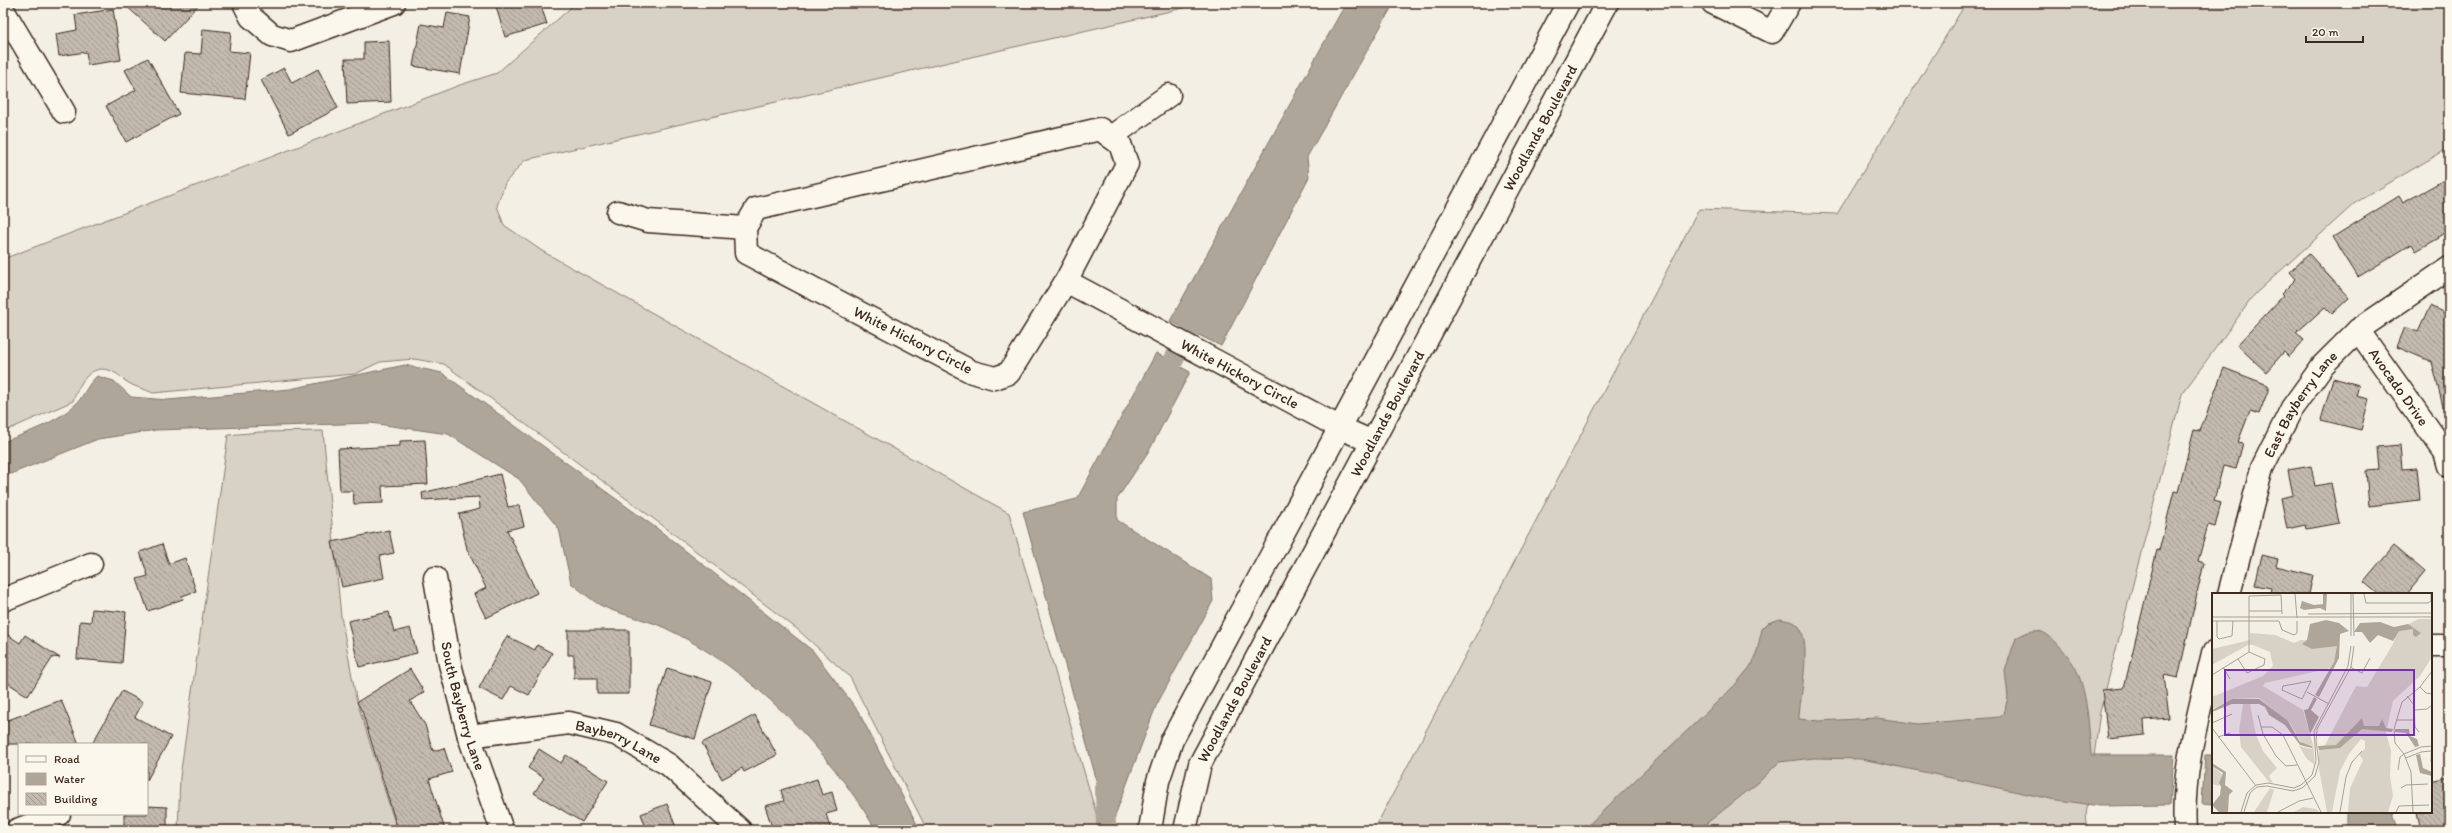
<svg xmlns="http://www.w3.org/2000/svg" width="2452" height="833" font-family="Itim,sans-serif">
  <style>
    .grass { fill: #d8d1c6; stroke: #8a7e72 }
    .water { fill: #afa69a; stroke: #817468 }
    .lines { fill: none; stroke-linecap: round; stroke-linejoin: round }
    .canal { stroke: #afa69a; stroke-width: 20 }
    .building { fill: url(#building-back-hatch); stroke: #3b2a1e }
    .minor-casing { stroke: #3b2a1e; stroke-width: 25 }
    .minor { stroke: #fbf7ec; stroke-width: 22 }
    .labels { text-anchor: middle; stroke-width: 3.5; stroke-linejoin: round; paint-order: stroke }
    .street-label { font-size: 15px; fill: #3b2a1e; stroke: #fbf7ec }
    .inset-road { fill: none; stroke: #a9a095; stroke-width: 1 }
    .view { fill: #7b2cbf; fill-opacity: 0.15; stroke: #7b2cbf; stroke-width: 2 }
    .inset-edge { fill: none; stroke: #3b2a1e; stroke-width: 2 }
  </style>
  <defs>
    <pattern id="building-back-hatch" width="6" height="6" patternUnits="userSpaceOnUse"><rect width="6" height="6" fill="#c3bbb0"/><path d="M-1 5l2 2M0 0l6 6M5-1l2 2" fill="none" stroke="#a0988f"/></pattern>
  </defs>
  <rect width="100%" height="100%" fill="#f3efe4"/>
  <filter id="ink" filterUnits="userSpaceOnUse"><feTurbulence type="fractalNoise" baseFrequency=".025" numOctaves="2"/><feDisplacementMap in="SourceGraphic" scale="8" xChannelSelector="R" yChannelSelector="G"/><feConvolveMatrix kernelMatrix="1 2 1 2 8 2 1 2 1" color-interpolation-filters="sRGB"/></filter>
  <g filter="url(#ink)">
    <path class="grass" d="M576 3H1205L525 160 505 183 497 206 504 225 542 251 1009 513 1101 830H927L850 677 797 629 662 525 444 364 414 359 380 362 355 374 153 393C145 389 134 387 127 382 123 380 121 376 117 374 93 359 80 381 73 401L3 432V259L460 85 497 73Z
      M1966 3H2449V148L2355 203 2255 294 2182 394 2100 712 2086 815 2088 830H1374L1699 209 1837 214Z
      M323 431 341 616 356 698 397 830H178L180 777 228 435 260 432Z"/>
    <path class="water" d="M1346 3H1394L1307 157 1309 177 1221 346 1170 321Z
      M1156 353 1190 372 1150 449 1117 499V520L1211 579 1213 601 1156 706 1110 829 1023 512 1077 499Z
      M405 365 442 373 659 530 813 651 858 711 920 830H876C827 748 751 668 663 627 643 618 619 615 600 605 590 599 580 590 571 583L559 529 519 479 448 434 371 423 156 430 98 439 3 477V442C27 433 58 422 77 403 85 394 87 385 97 376L114 381 131 397 168 400 290 389Z
      M1780 619C1785 620 1791 621 1795 623 1815 635 1799 698 1799 719L1819 721 1877 718 1918 724 2000 717 2004 714 2008 697 2005 670 2016 638C2023 634 2034 628 2042 632 2055 637 2075 663 2079 676 2088 700 2089 729 2091 755H2174L2170 805 2100 806 2051 799 1862 759 1814 758 1779 762 1759 782 1698 830H1583L1735 685 1750 667 1757 651 1762 629 1768 623Z
      M2205 755H2213V804L2202 803Z
      M2346 812H2393L2398 830H2346Z"/>
    <g class="lines">
      <path class="canal" d="M1160 386 1202 306
        M1105 787 1106 830"/>
    </g>
    <path class="building" d="M123 3H200L165 41Z
      M495 3H540L547 24 505 37Z
      M113 9 121 60 88 65 86 52 59 56 56 34 77 30 75 15Z
      M447 13 470 17 460 74 413 66 421 24 444 28Z
      M203 29 231 32 229 51 250 53 245 99 181 93 185 53 201 54Z
      M389 41 391 102 347 104 345 59H364V42Z
      M148 58 179 114 126 142 106 106 136 90 125 70Z
      M284 68 292 83 318 69 338 108 289 134 261 80Z
      M2449 177V229L2438 236 2439 238 2416 251 2412 244 2358 277 2333 237 2399 196 2403 203Z
      M2309 254 2349 298 2332 314 2325 307 2296 333 2304 340 2289 357 2284 352 2266 372 2237 345 2283 296 2281 294 2296 279 2290 272Z
      M2430 306 2449 315V407H2443L2432 362 2397 347 2405 327 2418 332Z
      M2224 368 2268 385V391L2259 414 2250 411 2238 442 2243 443 2236 469 2223 466 2214 501 2221 503 2215 527 2208 525 2198 561 2204 563 2178 678 2164 675 2169 718 2144 720 2145 735 2108 739 2102 690 2124 688 2157 550 2159 551 2174 491 2178 492 2194 430 2200 431Z
      M2333 378 2359 385 2356 396 2369 399 2361 430 2321 420Z
      M425 440 428 484 382 486 383 503 354 504 353 491H340L338 449 400 446V441Z
      M2400 445 2402 469 2417 468 2420 500 2369 506 2366 471 2379 470 2377 447Z
      M2311 466 2315 486 2331 483 2339 523 2306 529 2305 525 2287 529 2281 498 2293 495 2288 470Z
      M500 474 508 507 519 505 524 526 507 530 537 593 486 618 474 594 486 588 467 549 459 514 480 509 479 497 423 500 422 493Z
      M389 530 394 553 380 556 384 578 342 587 332 542Z
      M162 544 169 564 185 558 196 591 182 596 183 599 148 611 137 579 148 576 140 552Z
      M2394 546 2425 572 2407 594H2378L2364 582Z
      M2262 555 2278 559 2276 566 2313 575 2309 594H2270L2271 588 2255 585Z
      M92 609 126 612 122 663 77 659 80 621 91 622Z
      M389 612 394 632 410 628 417 653 359 667 348 621Z
      M568 630H629V694H597V678H574V655H568Z
      M3 632 20 643 25 635 60 658 53 657 28 696 3 680Z
      M507 636 535 650 537 645 552 653 529 695 511 686 503 700 479 688Z
      M667 668 712 682 695 739 649 725Z
      M410 669 424 692 410 701 425 725 433 751 444 748 452 772 429 779 445 830H398L362 711 357 702Z
      M122 691 143 702 135 717 171 737 147 780V744H92Z
      M61 700 79 744H3V722Z
      M755 715 777 755 744 772 742 768 722 779 702 743Z
      M539 749 561 763 566 755 608 781 582 822 534 793 544 778 528 768Z
      M2449 777V827L2421 830 2417 812H2431V781Z
      M817 779 822 795 832 792 837 811 826 814 831 830H773L765 806 784 801 781 790Z
      M667 804 677 830H647L641 814Z
      M147 806 167 807V830H124V814H147Z"/>
    <g class="lines">
      <defs>
        <g id="minor">
          <path d="M244 3 251 17 272 35 291 41 394 3"/>
          <path d="M1713 3 1772 32 1789 3"/>
          <path d="M3 10 64 112"/>
          <path d="M1100 129 1120 144 1127 164 1066 281 1009 373 995 378 972 372 746 253 745 228 756 209Z"/>
          <path d="M1111 137 1169 95"/>
          <path d="M618 212 648 221 745 228"/>
          <path id="s1" d="M1066 281 1339 427 1372 442"/>
          <path id="s2" d="M2358 330 2445 452 2449 466"/>
          <path id="s3" d="M435 578 450 664 469 736 502 830"/>
          <path id="s4" d="M2229 594 2262 468 2292 408 2323 365 2358 330 2449 268"/>
          <path d="M3 600 91 564"/>
          <path d="M2431 646H2449"/>
          <path id="s5" d="M469 736 569 723 616 734 669 765 740 830"/>
          <path d="M17 830 59 814"/>
          <path d="M1150 830 1158 781 1172 740 1568 3"/>
          <path id="s6" d="M1185 830 1200 764 1607 3"/>
          <path d="M2185 830C2181 770 2200 711 2213 653"/>
        </g>
      </defs>
      <use href="#minor" class="minor-casing"/>
      <use href="#minor" class="minor"/>
    </g>
  </g>
  <g class="labels">
    <g class="street-label">
      <text dy="5" stroke="none"><textPath href="#s6" startOffset="789">Woodlands Boulevard</textPath></text>
      <text transform="translate(913 340) rotate(27)" y="5">White Hickory Circle</text>
      <text dy="5" stroke="none"><textPath href="#s1" startOffset="197">White Hickory Circle</textPath></text>
      <text dy="5" stroke="none"><textPath href="#s2" startOffset="70">Avocado Drive</textPath></text>
      <text dy="5" stroke="none"><textPath href="#s4" startOffset="205">East Bayberry Lane</textPath></text>
      <text dy="5" stroke="none"><textPath href="#s6" startOffset="465">Woodlands Boulevard</textPath></text>
      <text dy="5" stroke="none"><textPath href="#s6" startOffset="141">Woodlands Boulevard</textPath></text>
      <text dy="5" stroke="none"><textPath href="#s3" startOffset="131">South Bayberry Lane</textPath></text>
      <text dy="5" stroke="none"><textPath href="#s5" startOffset="154">Bayberry Lane</textPath></text>
    </g>
  </g>
  <g transform="translate(2212 593)">
    <rect width="220" height="220" fill="#f3efe4"/>
    <path d="M206 26H220V64L208 83 181 108 174 140 179 158 178 183 181 203 176 219H136L138 195 151 167 147 161 153 156V148L149 146 137 161 128 178 120 219H115L107 176V154L113 152 144 93 155 94 181 51 185 38ZM38 40 63 42 82 50 89 47 125 50 127 58 119 75 53 90 51 93 91 117 101 152 103 172 95 166 87 153 100 156V152L90 151 78 130 47 105 21 106 0 116V104L51 83 61 73 58 59 41 52H36L0 72V56L38 47ZM31 111H38L44 142 51 158 65 175 57 183 61 190 57 189 29 154 27 137ZM0 173 10 181 7 193 0 191ZM58 195 62 197 55 219H42ZM91 214 104 216 107 219H82Z" fill="#d8d1c6"/>
    <path d="M111 1H115L114 18 108 15 92 17 88 15 90 8 102 12 111 11ZM114 27 127 30 137 38 128 41 127 65 107 104 103 102 122 69 125 53 100 56 90 51 95 47 98 31ZM168 29 182 34 196 31 209 40 204 44 201 42V36L187 38 181 48 166 42 158 50 150 39H142L148 30ZM102 104 105 106 99 117 107 124 98 141 92 117 96 116ZM20 106H47L76 128 88 149 100 153V155L88 152 73 132 57 122 53 114 47 111H20L0 119V117ZM150 125 152 133H167L170 126 174 135 181 136 180 139 150 136 128 155 107 157 106 153 124 152ZM183 136H197L198 143 205 146 207 153 203 154 194 140 183 139ZM208 161 211 175 220 179V183L208 180 204 162ZM0 170 14 179 13 192 21 198 17 202 16 219H7L0 212 8 202 9 194 7 190 11 180 0 173Z" fill="#afa69a"/>
    <path class="inset-road" d="M83 1 85 25M141 1 142 43M152 1 154 10H216L219 8V1M37 18H70M96 21 220 20M0 24H220M0 28H67L70 37 82 42 85 40V28M5 28V44L7 46 20 43 21 28M139 43V1M37 59V3L69 2 70 21M26 66 35 80 52 72 53 66 37 59M11 74 18 86M138 74 150 80 158 65M0 82 37 59M99 88 90 106 70 97 71 93ZM208 94 214 100 220 101M95 99 117 111M195 103 202 112 203 134 207 139M203 117 215 116 220 112M46 122 51 141 64 163 74 173 85 172M184 127H202M0 130 20 121M49 134H60L71 142 109 219M0 135 44 193M6 144 18 140M194 165 209 159 219 158M219 169 220 141M186 177 188 164 192 161 209 154 220 153M189 195 194 192 216 191M29 219 35 200 44 192 56 190 82 195 89 192 100 182 104 168 102 138 136 73 139 53M32 219 38 200 45 194 55 193 81 198 90 195 103 183 107 169 104 148 105 136 139 74 142 53M66 219 87 208 101 205M128 219 134 184 140 169 150 158M184 219 187 213 217 212M201 219 199 179 192 161 183 150 182 136 190 109 208 94 220 78"/>
    <path class="view" d="M13 77H202V142H13Z"/>
    <rect width="220" height="220" class="inset-edge"/>
  </g>
  <rect width="2452" height="833" fill="none" stroke="#fbf7ec" stroke-width="16"/>
  <rect x="8" y="8" width="2436" height="817" fill="none" stroke="#3b2a1e" stroke-width="1.5" filter="url(#ink)"/>
  <rect x="18" y="743" width="130" height="72" fill="#fbf7ec" stroke="#aea59a"/>
  <rect x="26" y="756" width="20" height="6" fill="#fbf7ec" stroke="#aea59a"/>
  <text x="54" y="763" font-size="12" fill="#3b2a1e">Road</text>
  <rect x="26" y="773" width="20" height="12" fill="#afa69a" stroke="#aea59a"/>
  <text x="54" y="783" font-size="12" fill="#3b2a1e">Water</text>
  <rect x="26" y="793" width="20" height="12" fill="url(#building-back-hatch)" stroke="#aea59a"/>
  <text x="54" y="803" font-size="12" fill="#3b2a1e">Building</text>
  <path d="M2306 36v6h57v-6" fill="none" stroke="#3b2a1e" stroke-width="2"/>
  <text x="2312" y="36" font-size="12" fill="#3b2a1e" stroke="#fbf7ec" stroke-width="3" paint-order="stroke">20 m</text>
</svg>
